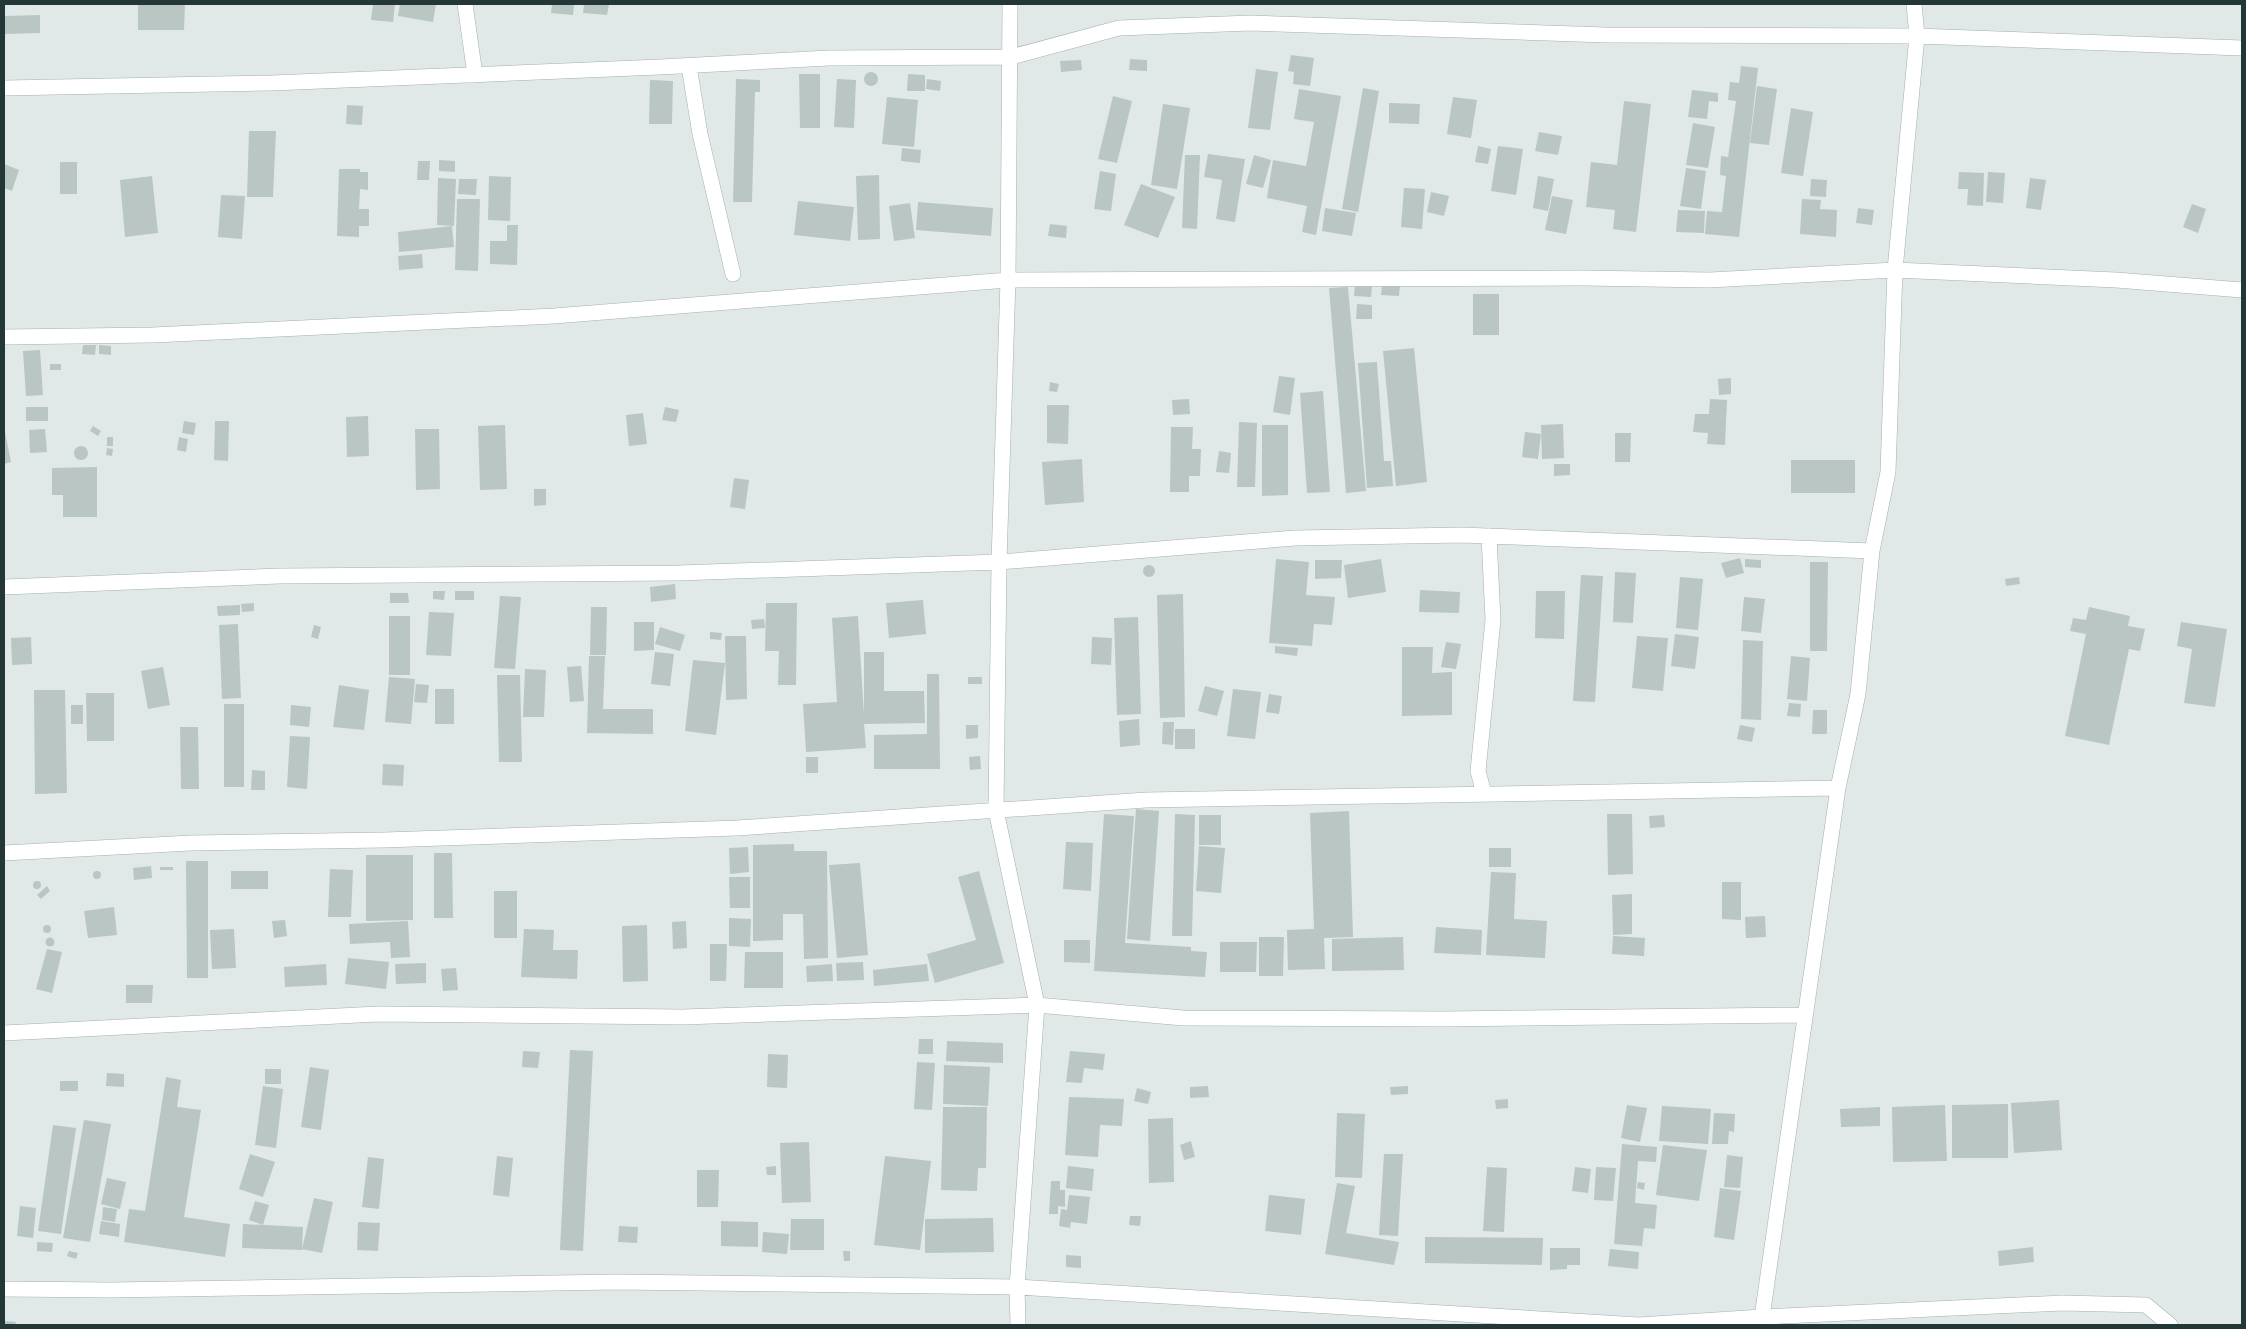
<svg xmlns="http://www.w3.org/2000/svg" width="2246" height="1329" viewBox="0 0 2246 1329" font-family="'Titillium Web',sans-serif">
	<rect width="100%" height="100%" fill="#e0e9e8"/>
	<path fill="#b9c6c4" d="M138 4H185L184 30H138Z
		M373 4H395L393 22 371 20Z
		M400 4H436L433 22 398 16Z
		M552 4H574L573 15 551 13Z
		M584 4H609L607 15 583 13Z
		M40 15V33L4 34V16Z
		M1291 55 1314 58 1310 86 1293 84 1294 72 1288 71Z
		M1130 59 1147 60V71L1129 70Z
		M1081 60 1082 70 1061 72 1060 61Z
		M1741 66 1758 68 1739 237 1705 234 1707 211 1722 212 1726 176 1720 175 1721 156 1728 157 1736 101 1728 100 1730 82 1739 83Z
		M1256 69 1278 72 1270 130 1248 128Z
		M864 79a7 7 0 1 1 14 0a7 7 0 1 1-14 0Z
		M799 74H820V128H800Z
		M908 74 925 75V91H907Z
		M736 79 760 80V92H755L752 202H733Z
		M837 79 856 80 854 128 834 127Z
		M927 79 941 81 940 91 926 89Z
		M650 80 673 81 672 124H649Z
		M1757 86 1777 89 1769 145 1750 143Z
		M1363 88 1379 91 1358 212 1342 209Z
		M1299 89 1341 96 1316 235 1302 232 1307 206 1267 198 1273 160 1306 166 1314 122 1294 119Z
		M1692 90 1718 93V102L1709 101 1707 119 1688 117Z
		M1113 96 1132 101 1117 163 1098 159Z
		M887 97 918 100 914 147 882 144Z
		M1453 97 1477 100 1471 138 1447 134Z
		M1624 101 1651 104 1636 232 1613 229 1615 210 1586 207 1591 162 1617 165Z
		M1389 103 1420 104 1419 124 1389 123Z
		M1163 104 1190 108 1177 189 1151 185Z
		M347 105 363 106 362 125 346 124Z
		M1791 108 1813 112 1803 176 1781 173Z
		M1693 123 1715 127 1708 168 1686 165Z
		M249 131H276L273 197H247Z
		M1539 132 1562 136 1558 155 1535 151Z
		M1478 146 1491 149 1488 164 1475 162Z
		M1498 146 1523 149 1516 195 1491 191Z
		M902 148 921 150 920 163 901 161Z
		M1208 154 1245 159 1235 222 1216 219 1222 180 1204 177Z
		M1185 155H1200L1197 229 1182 228Z
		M1254 155 1271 160 1263 188 1246 184Z
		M439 160 455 161V172L439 171Z
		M418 161H430L429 180H417Z
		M60 162H77V194H60Z
		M4 164 19 170 12 191 4 188Z
		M1686 168 1706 171 1701 209 1680 206Z
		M339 169H360V172H368V190L360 189 359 209H369V226H359V237L337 236Z
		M1100 171 1116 174 1111 211 1094 209Z
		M1959 172 1984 173 1983 206 1967 205 1968 189H1958Z
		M1988 172 2005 173 2003 203 1986 202Z
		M879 175 880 239 858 240 856 176Z
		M152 176 158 233 125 237 120 180Z
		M489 176 511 177 510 221 488 220Z
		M1538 176 1554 179 1548 211 1533 208Z
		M438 178 456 179 454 226 437 225Z
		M2030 178 2046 180 2041 210 2026 208Z
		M459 179H477L476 195 458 194Z
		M1811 179 1827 180 1826 197 1810 196Z
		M1141 184 1175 197 1158 238 1124 225Z
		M1404 188 1425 189 1422 229 1401 227Z
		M1431 192 1449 196 1444 216 1427 212Z
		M221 195 245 196 242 239 218 237Z
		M1552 196 1573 200 1566 234 1545 230Z
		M457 199H480L478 271 455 270Z
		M1802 199 1821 200 1820 209 1837 210 1836 237 1800 234Z
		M798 201 854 207 850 241 794 235Z
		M918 202 993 208 991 236 916 230Z
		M910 203 915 238 894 241 889 206Z
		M2192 204 2206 209 2198 233 2183 227Z
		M1325 208 1356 213 1352 236 1322 231Z
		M1858 208 1874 210 1872 225 1856 223Z
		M1678 210 1705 211 1704 233 1676 232Z
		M1050 224 1067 226 1066 238 1048 236Z
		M507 225H518L517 265 490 264V241H507Z
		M452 226 454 247 399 252 398 232Z
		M422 254 423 268 399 270 398 256Z
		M1355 284 1372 286 1371 297 1354 296Z
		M1382 285 1400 286 1399 296 1381 295Z
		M1348 287 1366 491 1346 493 1329 288Z
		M1473 294H1499V335H1473Z
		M1357 304 1372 305V319H1356Z
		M83 345H96L95 355 82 354Z
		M99 345 111 346V355L99 354Z
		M1414 348 1427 482 1396 486 1383 351Z
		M40 350 43 395 26 396 23 351Z
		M1377 362 1384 461H1391L1393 486 1367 488 1358 363Z
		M50 364H61V370H50Z
		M1279 376 1295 378 1290 415 1273 412Z
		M1731 378V394L1719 395 1718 379Z
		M1050 382 1059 384 1057 392 1049 391Z
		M1323 391 1330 492 1307 493 1300 393Z
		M1189 399 1190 414 1173 415 1172 400Z
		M1710 399 1727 400 1725 445 1707 444 1708 433 1693 432 1695 414H1709Z
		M1047 405H1069L1068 444 1047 443Z
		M26 407H48V421H26Z
		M665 407 679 410 676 422 662 420Z
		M643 413 647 444 629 446 626 415Z
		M368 416 369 456 347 457 346 417Z
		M184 421 196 423 194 435 182 433Z
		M215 421H229L228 461 214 460Z
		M1239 422 1257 423 1255 487H1237Z
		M1563 424 1564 458 1542 459 1541 425Z
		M505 425 507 489 480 490 478 426Z
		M1262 425H1288V495L1262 496Z
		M93 426 101 431 98 436 90 431Z
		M1171 427H1193L1192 449H1201L1200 476H1189V492H1170Z
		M45 429 47 452 30 453 29 430Z
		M415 429H439L440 489 416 490Z
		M4 432H5L11 462 4 464Z
		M1525 432 1541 434 1538 459 1522 457Z
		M1615 433H1631L1630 462H1615Z
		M107 437H113V446H107Z
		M179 437 188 439 186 452 177 450Z
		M74 453a7 7 0 1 1 14 0a7 7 0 1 1-14 0Z
		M107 448 113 449 112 456 106 455Z
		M1219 451 1231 453 1229 473 1216 472Z
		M1082 459 1084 502 1045 505 1042 462Z
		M1791 460H1855V493H1791Z
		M1554 464H1570V475L1554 476Z
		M97 467V517H63V495H52V468Z
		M734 478 749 480 745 509 730 507Z
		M534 489H546V505L534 506Z
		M1740 558 1744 573 1726 578 1721 563Z
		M1276 559 1309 562 1306 595 1335 597 1332 625 1314 624 1312 646 1269 643Z
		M1381 559 1386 592 1348 598 1344 565Z
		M1745 559 1761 560V568L1745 567Z
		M1315 560H1342L1341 578 1315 579Z
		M1810 562H1828L1827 651H1810Z
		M1143 571a6 6 0 1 1 12 0a6 6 0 1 1-12 0Z
		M1615 572 1636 573 1633 623 1613 622Z
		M1581 575 1603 576 1595 702 1573 701Z
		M1680 577 1703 579 1698 630 1676 628Z
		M2019 577 2020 584 2006 586 2005 579Z
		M675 584 676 599 651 602 650 587Z
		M1420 590 1460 592 1459 613 1419 612Z
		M433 591H445L444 600 433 599Z
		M455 591H474V600H455Z
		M1536 591H1565L1564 639 1535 638Z
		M390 593H408L409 603H390Z
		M1183 594 1185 717 1160 718 1157 595Z
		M500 596 521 597 515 669 494 668Z
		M1744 597 1765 599 1761 633 1741 631Z
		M923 600 926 634 889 638 886 603Z
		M254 603V611L242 612 241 604Z
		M766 603H797L796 685H778L779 651H765Z
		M240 605V615L218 616 217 606Z
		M591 607H607L606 655H590Z
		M2089 607 2130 616 2128 626 2145 629 2140 651 2129 649 2109 745 2065 736 2086 634 2070 631 2073 618 2086 620Z
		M429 612 454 613 451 656 426 655Z
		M389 616H410V675H389Z
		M858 616 864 715V652H884V691H924L925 723 864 724 866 748 806 752 803 704 837 702 832 618Z
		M1138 617 1141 714 1117 715 1114 618Z
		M764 619 765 628 752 629 751 620Z
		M634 622H654V650L634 651Z
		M2181 622 2227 629 2215 707 2184 703 2192 649 2177 646Z
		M238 624 241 698 222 699 219 625Z
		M314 625 321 627 318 639 311 637Z
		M660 627 685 635 680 651 655 644Z
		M710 632 722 633 721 640 710 639Z
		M1675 634 1699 637 1695 669 1671 666Z
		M725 636H746L747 699 726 700Z
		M1637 636 1668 638 1663 691 1632 688Z
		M31 637 32 664 12 665 11 638Z
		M1092 637 1112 638 1111 665 1091 664Z
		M1743 640 1763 641 1761 720 1741 719Z
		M1446 642 1461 644 1456 669 1441 667Z
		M1275 646 1298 648 1297 656 1275 653Z
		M1402 647H1433L1432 673 1452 672V715L1402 716Z
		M655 652 674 654 670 686 651 684Z
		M589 656H605L603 709H653V734L587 733Z
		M1791 656 1810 658 1807 701 1787 699Z
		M693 660 725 663 716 735 685 731Z
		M581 666 584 701 570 702 567 667Z
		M163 667 170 705 148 709 141 671Z
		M525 669 546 670 544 717H523Z
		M927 674H939L940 769H874V735L927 734Z
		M497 675H520L522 762H499Z
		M389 677 415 679 411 724 385 722Z
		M968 677H982V684H968Z
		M416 684 429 685 427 703 414 702Z
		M339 685 369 690 364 730 333 727Z
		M1205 686 1224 691 1217 716 1198 711Z
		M435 689H454V724H435Z
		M1233 689 1261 692 1255 739 1227 736Z
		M34 690H65L67 793 35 794Z
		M86 693H114V741H87Z
		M1269 694 1282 696 1279 714 1266 712Z
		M1789 703 1801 704 1800 717 1787 716Z
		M224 704H244V787H224Z
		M71 705H83V724H71Z
		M291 705 311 707 309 727 290 725Z
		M1813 710H1827V734H1812Z
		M1139 719 1140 745 1120 747 1119 721Z
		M1163 722H1174L1173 745 1162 744Z
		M966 725H978V738L966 739Z
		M1740 725 1755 728 1752 742 1737 739Z
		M180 727H198L199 789H181Z
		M1175 729H1195V749H1175Z
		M290 736 310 737 307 789 287 787Z
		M980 756 981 769 970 770 969 757Z
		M806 757H818V773H806Z
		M383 764 404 765 403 786 382 785Z
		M252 770 265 771V790H251Z
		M1136 809 1159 811 1150 941 1127 939Z
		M1349 811 1353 937 1324 938 1325 969 1288 970 1287 930 1314 929 1310 813Z
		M1104 814 1134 816 1125 943 1191 947V951L1207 952 1205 977 1094 971Z
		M1175 814 1195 815 1192 936H1172Z
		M1607 814H1632L1633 874 1608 875Z
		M1199 815H1221V845H1199Z
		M1664 815 1665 827 1650 828 1649 816Z
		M1066 842 1093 843 1091 891 1063 889Z
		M794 844V851H827L828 958 804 959 803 914H783V940L753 941V845Z
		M1199 846 1225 848 1221 893 1196 891Z
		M748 847 749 872 730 874 729 848Z
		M1489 848H1511V867H1489Z
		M434 853H452L453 918H434Z
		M366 855H413V920L366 921Z
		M186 861H208V978H187Z
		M860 863 868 955 837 958 829 865Z
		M151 866 152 878 134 880 133 868Z
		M160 867H173V870H160Z
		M330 869 353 870 351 917H328Z
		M93 875a4 4 0 1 1 8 0a4 4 0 1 1-8 0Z
		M231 871H268V889H231Z
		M979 871 1004 963 935 983 927 954 976 940 958 877Z
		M1491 872 1516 873 1514 919 1547 921 1545 958 1486 955Z
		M729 877H750V908H730Z
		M33 885a4 4 0 1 1 8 0a4 4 0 1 1-8 0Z
		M1722 882H1741V920L1722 919Z
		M47 886 50 891 41 899 37 895Z
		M494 891H517V938H494Z
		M1632 894V934L1613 935 1612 895Z
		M114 907 117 935 88 938 84 911Z
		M1765 916 1766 937 1746 938 1745 917Z
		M729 918 751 919 750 947 729 946Z
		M285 920 287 936 274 938 272 921Z
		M408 921 410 957 391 958 390 942 350 944 349 924Z
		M686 921 687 948 673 949 672 922Z
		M43 929a4 4 0 1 1 8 0a4 4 0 1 1-8 0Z
		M647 925 648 981 623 982 622 926Z
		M1436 927 1482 930 1481 955 1434 953Z
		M234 929 236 968 212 969 210 930Z
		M524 929 554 930 553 950H578L577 979 521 977Z
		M1613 936 1645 938 1644 956 1612 954Z
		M1259 937H1284L1283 976H1259Z
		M1403 937 1404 970 1332 971V939Z
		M45.5 942a4.5 4.5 0 1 1 9 0a4.5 4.5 0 1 1-9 0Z
		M1064 940H1090V963L1064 962Z
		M1220 942H1257L1256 972H1220Z
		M710 944H727L726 981H710Z
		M47 949 62 952 52 993 36 989Z
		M745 952H783V988H744Z
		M348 958 389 962 386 989 345 984Z
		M863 962 864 980 837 981 836 963Z
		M426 963V983L396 984 395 964Z
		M326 964 327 985 285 987 284 967Z
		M832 964 833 981 807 982 806 966Z
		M927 964 929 981 874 986 873 970Z
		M456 968 458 990 443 991 441 969Z
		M126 985H153L152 1003H126Z
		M919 1039H933V1054H918Z
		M947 1041 1003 1043V1063L946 1061Z
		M570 1050 593 1051 583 1251 560 1250Z
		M523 1051 540 1052 538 1068 522 1067Z
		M1070 1051 1105 1054 1103 1070 1084 1068 1082 1083 1066 1082Z
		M768 1054 788 1055 787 1088 767 1087Z
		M917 1062 935 1063 932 1110 914 1109Z
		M944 1065 990 1067 988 1106 943 1104Z
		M310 1067 329 1070 321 1130 301 1127Z
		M265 1069H281V1084H265Z
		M107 1073 124 1074V1087L106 1086Z
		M166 1077 181 1080 177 1107 201 1110 184 1217 230 1224 225 1257 124 1242 129 1209 145 1211Z
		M60 1081H78V1091H60Z
		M263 1086 283 1089 276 1148 255 1145Z
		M1208 1086 1209 1097 1190 1098V1087Z
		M1408 1086V1094L1391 1095 1390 1087Z
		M1137 1088 1151 1092 1148 1104 1134 1101Z
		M1069 1097 1124 1099 1122 1126 1100 1125 1098 1157 1065 1155Z
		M1508 1099V1108L1496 1109 1495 1100Z
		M2059 1100 2062 1150 2014 1153 2011 1103Z
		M2008 1104V1158H1952V1105Z
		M1627 1105 1647 1108 1640 1142 1621 1138Z
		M1945 1105 1947 1161 1893 1162 1892 1107Z
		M1662 1106 1711 1109 1708 1144 1659 1141Z
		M943 1107H987L986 1168H978L977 1191 941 1190Z
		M1880 1107V1126L1841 1127 1840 1109Z
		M1337 1113 1365 1114 1362 1178 1335 1177Z
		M1714 1113 1735 1114 1734 1132 1729 1131 1728 1144H1712Z
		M1173 1118 1174 1182 1149 1183 1148 1119Z
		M84 1120 111 1124 90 1242 63 1238Z
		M53 1125 76 1128 61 1234 38 1231Z
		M1191 1141 1195 1157 1184 1160 1180 1145Z
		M809 1142 811 1202 782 1203 780 1143Z
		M1622 1144 1657 1147 1656 1162 1638 1161 1635 1203 1657 1205 1655 1229 1644 1228 1642 1246 1614 1244Z
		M1663 1145 1707 1150 1699 1201 1656 1195Z
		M250 1154 275 1162 263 1197 239 1189Z
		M1384 1154H1403L1398 1236 1379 1235Z
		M1727 1155 1743 1157 1740 1188 1724 1187Z
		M497 1156 513 1158 509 1197 493 1195Z
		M885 1156 931 1161 920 1250 874 1245Z
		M368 1157 384 1159 379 1209 362 1207Z
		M776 1166V1175H767L766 1167Z
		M1068 1166 1094 1169 1092 1191 1066 1188Z
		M1487 1167 1507 1168 1504 1232 1483 1231Z
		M1575 1167 1591 1169 1588 1193 1572 1191Z
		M1596 1167 1616 1168 1613 1201 1594 1200Z
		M697 1170H719L718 1207H697Z
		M107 1178 126 1182 120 1209 101 1204Z
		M1051 1181H1060V1190H1065V1207L1058 1206V1214H1049Z
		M1638 1182 1645 1183 1644 1190 1637 1188Z
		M1337 1183 1355 1186 1346 1233 1399 1242 1394 1265 1325 1254Z
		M1720 1188 1741 1191 1734 1240 1714 1237Z
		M1069 1195 1090 1197 1087 1224 1071 1222 1070 1228 1059 1226 1061 1209 1067 1210Z
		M1269 1195 1305 1199 1301 1235 1265 1231Z
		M314 1198 333 1202 322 1253 302 1249Z
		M255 1201 269 1205 263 1225 249 1220Z
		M20 1206 36 1208 33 1238 17 1236Z
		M103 1207 117 1209 115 1222 102 1220Z
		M1130 1216H1141L1140 1226 1129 1225Z
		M993 1218 994 1252 925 1253V1219Z
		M791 1219H824V1250H790Z
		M101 1221 120 1224 119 1237 99 1234Z
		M721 1221 758 1222V1247L721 1246Z
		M358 1222 380 1223 378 1251 357 1250Z
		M243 1224 303 1227 302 1250 242 1248Z
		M619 1226 638 1227 637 1243 618 1242Z
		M763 1232 789 1234 787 1254 762 1252Z
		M1425 1237 1543 1238 1542 1265 1425 1263Z
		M37 1242 53 1243 52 1252 37 1251Z
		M2033 1247 2034 1262 1999 1266 1998 1251Z
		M1550 1248H1580V1265H1567V1269L1550 1270Z
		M1610 1249 1639 1252 1638 1269 1608 1266Z
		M69 1251 78 1253 76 1259 67 1256Z
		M843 1251H850V1261H844Z
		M1066 1255 1081 1256V1268L1066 1267Z
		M4 1321 16 1322 15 1325H4Z"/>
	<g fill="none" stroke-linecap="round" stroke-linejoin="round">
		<g stroke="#a4b0af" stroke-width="16">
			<path id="street" d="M465 4 475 75
				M1010 4 1008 280 999 562 996 810 1037 1005 1017 1287 1018 1325
				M689 66 700 134 733 274
				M4 88 272 83 660 67 829 58 1011 57 1119 28 1251 23 1606 35 1917 36 2242 48
				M4 337 153 335 554 316 1008 280 1582 278 1710 280 1895 270 2116 280 2242 290
				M4 587 280 576 679 573 999 562 1295 538 1462 535 1872 551
				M1484 794 1478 771 1493 620 1489 536
				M4 853 191 843 384 840 737 828 1146 800 1838 788
				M4 1033 378 1014 683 1017 1037 1005 1183 1018 1444 1019 1804 1015
				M4 1289 110 1290 616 1282 1017 1287 1639 1325 1762 1317 1838 788 1858 694 1872 551 1888 472 1895 270 1917 36 1914 4
				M1764 1325 1762 1317 2062 1303 2146 1305 2170 1325"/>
		</g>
		<use href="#street" stroke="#fff" stroke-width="15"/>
	</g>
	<rect width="2246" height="1329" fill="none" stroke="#233737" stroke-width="10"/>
</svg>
